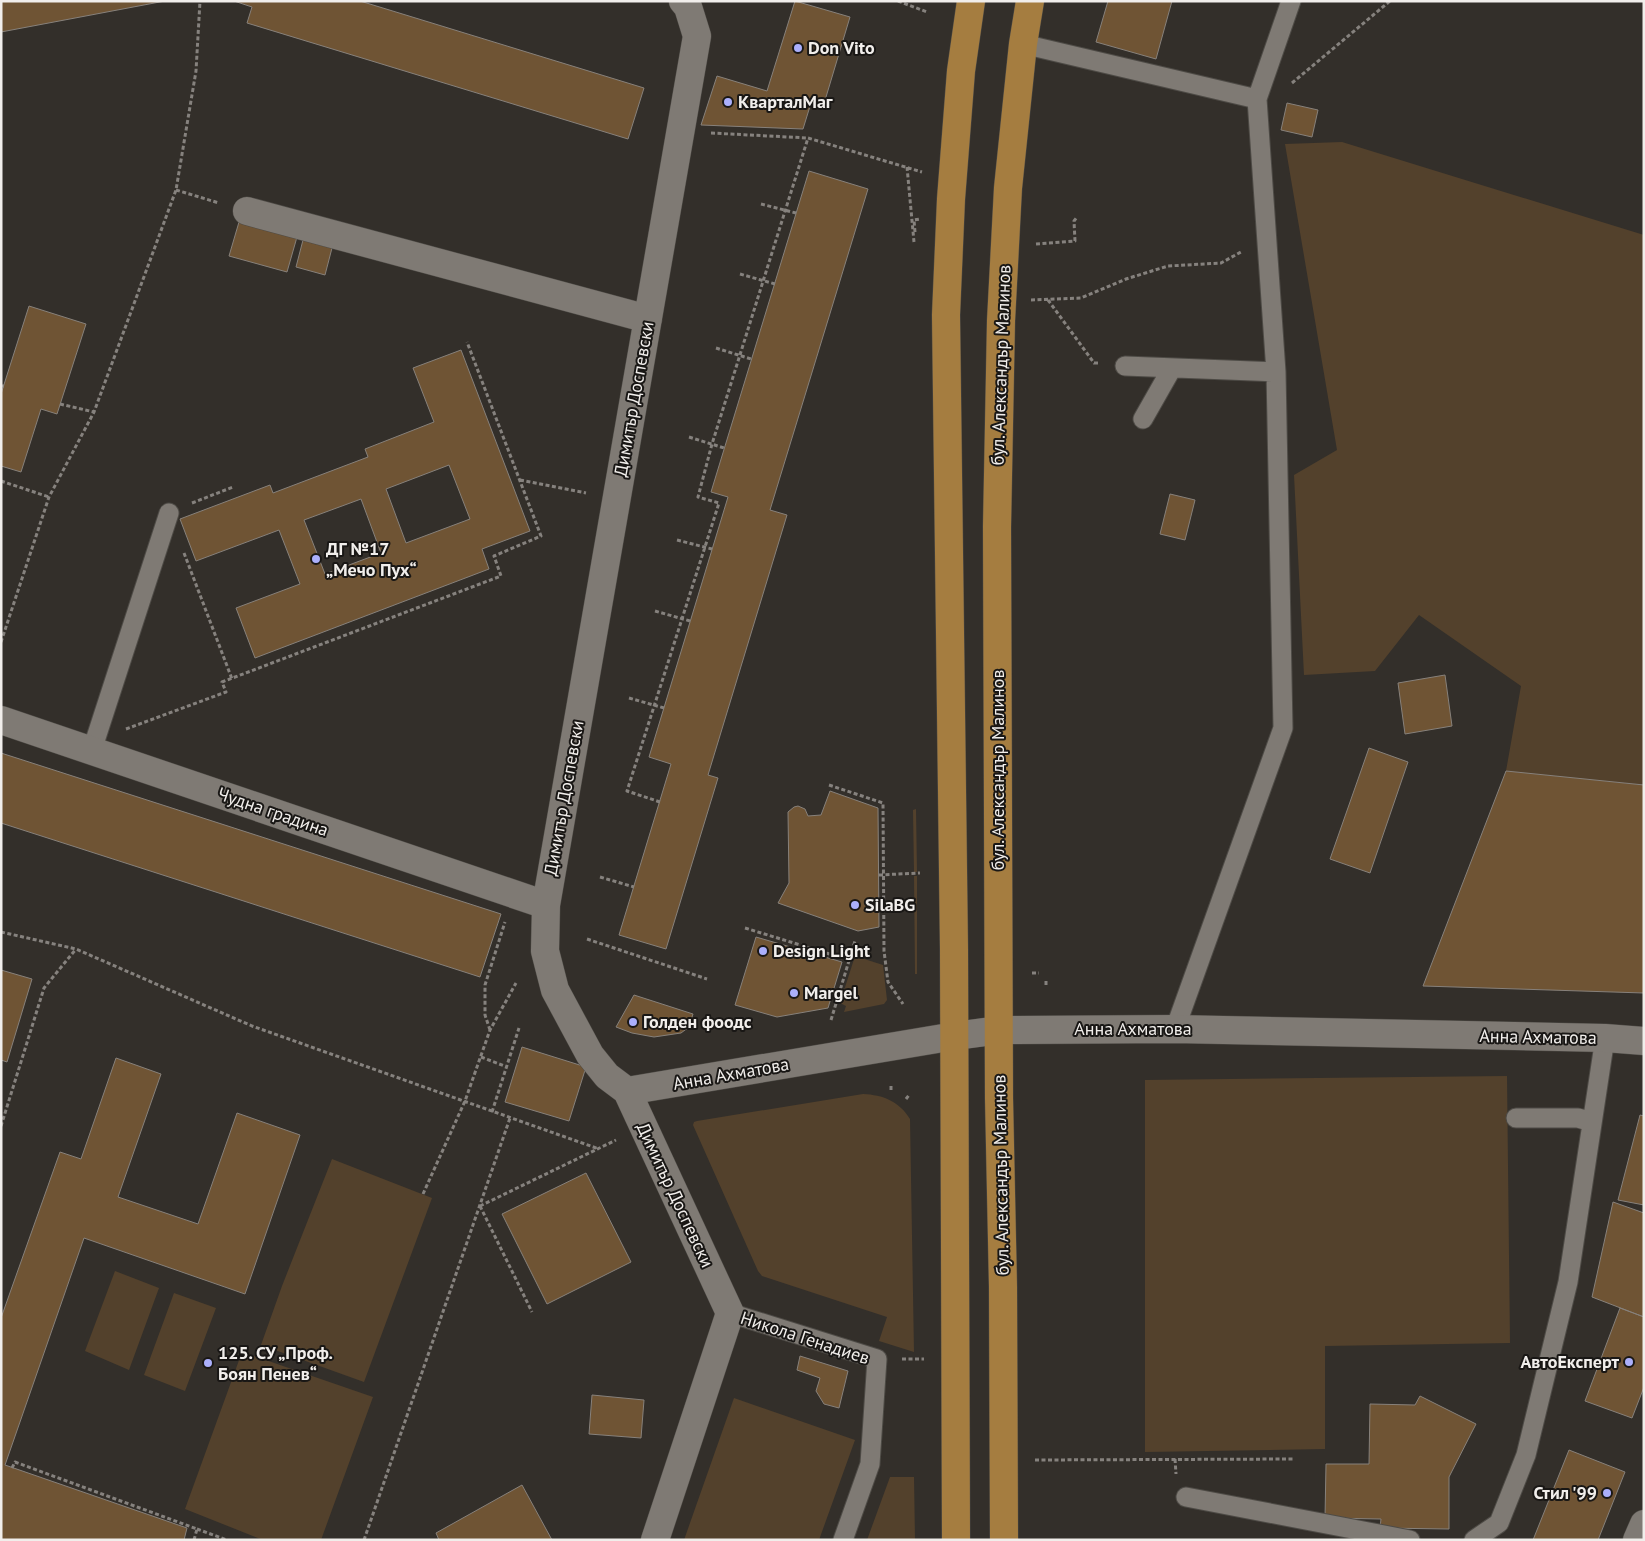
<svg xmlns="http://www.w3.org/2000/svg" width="1645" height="1541" viewBox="0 0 1645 1541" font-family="'PT Sans',sans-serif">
	<rect width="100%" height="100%" fill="#332f2a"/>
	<path fill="#53412c" d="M1342 142 1644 235V785L1506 771 1521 686 1419 615 1375 671 1304 675 1294 475 1337 450 1285 144Z
		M916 809 917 872H914L913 810Z
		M914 876H917V974H915Z
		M855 956 883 965 887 1000 884 1004 844 1012 846 1006 840 1003Z
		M1507 1076 1510 1343 1325 1346V1449L1145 1452V1080Z
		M863 1094C883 1095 899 1101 910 1119L914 1352 879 1341 887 1317 762 1276 758 1271 693 1125 694 1122 697 1121Z
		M332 1159 432 1198 364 1382 261 1345 282 1286Z
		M115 1271 159 1288 129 1370 85 1351Z
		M174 1293 216 1308 185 1391 144 1375Z
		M242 1352 373 1397 321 1540H263L185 1509Z
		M734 1398 855 1440 819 1540H684Z
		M890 1477H914L915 1540H867Z"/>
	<path fill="#6f5434" stroke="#87817b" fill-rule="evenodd" d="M1 1H165L1 32Z
		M234 1H360L644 88 628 139 247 23 252 7Z
		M795 1 850 17 823 107 811 103 803 129 701 125 717 76 767 91Z
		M1108 1H1172L1156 59 1096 42Z
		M1287 103 1318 110 1312 137 1281 130Z
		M809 171 868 189 770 510 787 515 708 775 718 778 666 949 619 935 671 764 649 757 728 497 711 492Z
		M239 222 297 237 287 272 229 256Z
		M303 240 332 248 325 275 296 267Z
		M29 306 86 324 57 414 41 409 21 472 1 466V394Z
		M461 350 530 531 482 549 489 569 255 658 236 608 300 584 279 530 196 561 180 519 270 485 273 493 368 457 365 449 434 422 413 368ZM449 465 470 519 406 543 386 489ZM361 499 381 553 325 574 304 520Z
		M1170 494 1195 500 1185 540 1160 534Z
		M1445 675 1452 726 1405 734 1398 683Z
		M1369 748 1408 762 1370 873 1330 859Z
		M1 753 501 914 480 977 1 823Z
		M1506 771 1644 785V993L1423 986Z
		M830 791 878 808 879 927 858 931 778 903 789 883 788 812 794 807 798 806 805 809 808 816 821 815Z
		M756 937 842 962 828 1008 777 1017 735 1005Z
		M1 970 32 979 7 1062 1 1060Z
		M634 995 693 1014 689 1027 681 1033 654 1037 632 1033 616 1027Z
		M522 1047 586 1067 569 1121 505 1102Z
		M116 1058 161 1074 118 1197 198 1224 237 1113 300 1135 245 1294 84 1238 5 1465 187 1528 184 1540H1V1318L60 1152 81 1159Z
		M1640 1115 1644 1116V1205L1618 1200Z
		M586 1173 631 1262 547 1304 502 1214Z
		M1613 1202 1644 1213V1317L1592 1297Z
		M1620 1308 1644 1317V1387L1632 1418 1585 1401Z
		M800 1356 848 1371 839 1408 824 1404 816 1391 820 1378 797 1370Z
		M592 1395 644 1400 641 1438 589 1434Z
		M1420 1396 1476 1424 1449 1477V1529L1380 1528 1381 1519 1325 1518 1326 1464H1369L1370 1404 1415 1405Z
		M1569 1450 1625 1472 1598 1540H1533Z
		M522 1485 552 1540H439L436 1533Z"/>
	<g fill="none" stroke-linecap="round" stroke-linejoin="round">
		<g stroke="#4e4b46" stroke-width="21">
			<path id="service" d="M1023 44 1257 99
				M1125 366 1276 372
				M1143 419 1172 368
				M92 750 169 513
				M1175 1029 1283 728 1276 372 1257 99 1291 1
				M1516 1118H1578L1592 1122
				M730 1313 877 1359 870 1464 843 1540
				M1186 1497 1410 1540
				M1474 1540 1499 1523 1526 1455 1568 1282 1605 1038"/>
		</g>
		<g stroke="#4e4b46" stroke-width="29">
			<path id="minor" d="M247 211 648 319
				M1 720 546 905
				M627 1091 955 1036
				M655 1540 730 1313 627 1091 607 1076 590 1055 555 990 545 951 546 905 697 36 688 7 683 1
				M1637 1540 1644 1524"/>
		</g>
		<g stroke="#4e4b46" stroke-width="29">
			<path id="tertiary" d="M955 1036 1000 1030 1175 1029 1605 1038 1644 1041"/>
		</g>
		<g stroke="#4e4b46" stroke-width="29">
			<path id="primary" d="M956 1540 954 949 946 315 951 199 961 71 971 1
				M1004 1540 1003 1287 999 1098 997 527 1001 321 1008 188 1023 44 1030 1"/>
		</g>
		<path stroke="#86827e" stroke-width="3" stroke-dasharray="4 2.5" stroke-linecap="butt" d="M898 1 927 12
			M1292 83 1390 1
			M711 133 808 138
			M907 167 914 242
			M176 190 219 203
			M761 204 796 213
			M915 232 914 220 920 219
			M1036 244 1075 241 1074 221 1077 217
			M740 274 775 284
			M1031 300 1081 298 1126 279 1168 266 1221 263 1241 252
			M1048 300 1094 363H1100
			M716 348 751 359
			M1 386H4
			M60 404 94 412
			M689 437 724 448
			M520 480 586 493
			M1 481 49 497
			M192 503 233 487
			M677 540 712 549
			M184 553 232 679
			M655 611 690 621
			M1 642 49 497 94 412 176 190 196 71 200 1
			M629 698 664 708
			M126 729 226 692 222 682 501 576 494 556 541 536 467 342
			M829 785 883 803 884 951 888 982 903 1004
			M660 802 627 791 719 503 698 497 712 444 808 138 922 172
			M879 875 920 873
			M600 877 634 887
			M745 928 849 960
			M1 932 76 949 252 1026 599 1149
			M587 939 707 979
			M1032 973H1039
			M1046 985V979
			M831 1020 855 941
			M490 1030 485 1015V985L505 922
			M481 1057 507 1067
			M891 1086V1090
			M906 1099 909 1095
			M492 1112 519 1028
			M1 1126 44 988 76 949
			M423 1194 465 1101 490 1030 516 983
			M480 1206 616 1140
			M480 1206 532 1312
			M902 1359H924
			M1175 1459 1176 1474
			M1035 1460 1294 1459
			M12 1468 15 1462 197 1529 194 1540
			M197 1529 227 1540
			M364 1540 510 1118"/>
		<use href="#service" stroke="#7f7a74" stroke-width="19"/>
		<use href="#minor" stroke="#7f7a74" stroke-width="28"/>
		<use href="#tertiary" stroke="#7f7a74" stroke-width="28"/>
		<use href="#primary" stroke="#a57d40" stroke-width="28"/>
	</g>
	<g fill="#abaffb" stroke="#191715" stroke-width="2">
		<circle cx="798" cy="48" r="5"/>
		<circle cx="728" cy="102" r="5"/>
		<circle cx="316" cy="559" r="5"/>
		<circle cx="855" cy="905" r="5"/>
		<circle cx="763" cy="951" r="5"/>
		<circle cx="794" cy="993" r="5"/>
		<circle cx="633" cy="1022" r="5"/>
		<circle cx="1629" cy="1362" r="5"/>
		<circle cx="208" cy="1363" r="5"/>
		<circle cx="1607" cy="1493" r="5"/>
	</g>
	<g text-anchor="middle" stroke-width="4" stroke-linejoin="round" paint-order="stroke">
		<g font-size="18" font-weight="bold" fill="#f1eeeb" stroke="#191715" text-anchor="start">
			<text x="808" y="54">Don Vito</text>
			<text x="738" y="108">КварталМаг</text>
			<text x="326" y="555">ДГ №17<tspan x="326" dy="21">„Мечо Пух“</tspan></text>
			<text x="865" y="911">SilaBG</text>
			<text x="773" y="957">Design Light</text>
			<text x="804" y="999">Margel</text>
			<text x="643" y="1028">Голден фоодс</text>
			<text x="218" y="1359">125. СУ „Проф.<tspan x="218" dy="21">Боян Пенев“</tspan></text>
			<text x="1619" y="1368" text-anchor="end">АвтоЕксперт</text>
			<text x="1597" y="1499" text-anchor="end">Стил '99</text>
		</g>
		<g font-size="18" fill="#f1eeeb" stroke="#191715">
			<text transform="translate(1001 365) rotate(-88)" y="6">бул. Александър Малинов</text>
			<text transform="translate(634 399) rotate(-80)" y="6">Димитър Доспевски</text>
			<text transform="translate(998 770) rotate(-90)" y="6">бул. Александър Малинов</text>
			<text transform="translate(564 798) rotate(-80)" y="6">Димитър Доспевски</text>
			<text transform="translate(273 812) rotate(19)" y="6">Чудна градина</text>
			<text x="1133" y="1035">Анна Ахматова</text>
			<text transform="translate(1538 1037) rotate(1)" y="6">Анна Ахматова</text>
			<text transform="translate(731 1074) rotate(-10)" y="6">Анна Ахматова</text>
			<text transform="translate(1001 1175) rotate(-91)" y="6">бул. Александър Малинов</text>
			<text transform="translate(675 1195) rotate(65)" y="6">Димитър Доспевски</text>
			<text transform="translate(805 1338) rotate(18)" y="6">Никола Генадиев</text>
		</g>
	</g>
	<rect width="1645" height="1541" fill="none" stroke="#f1eeeb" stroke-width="5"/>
</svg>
